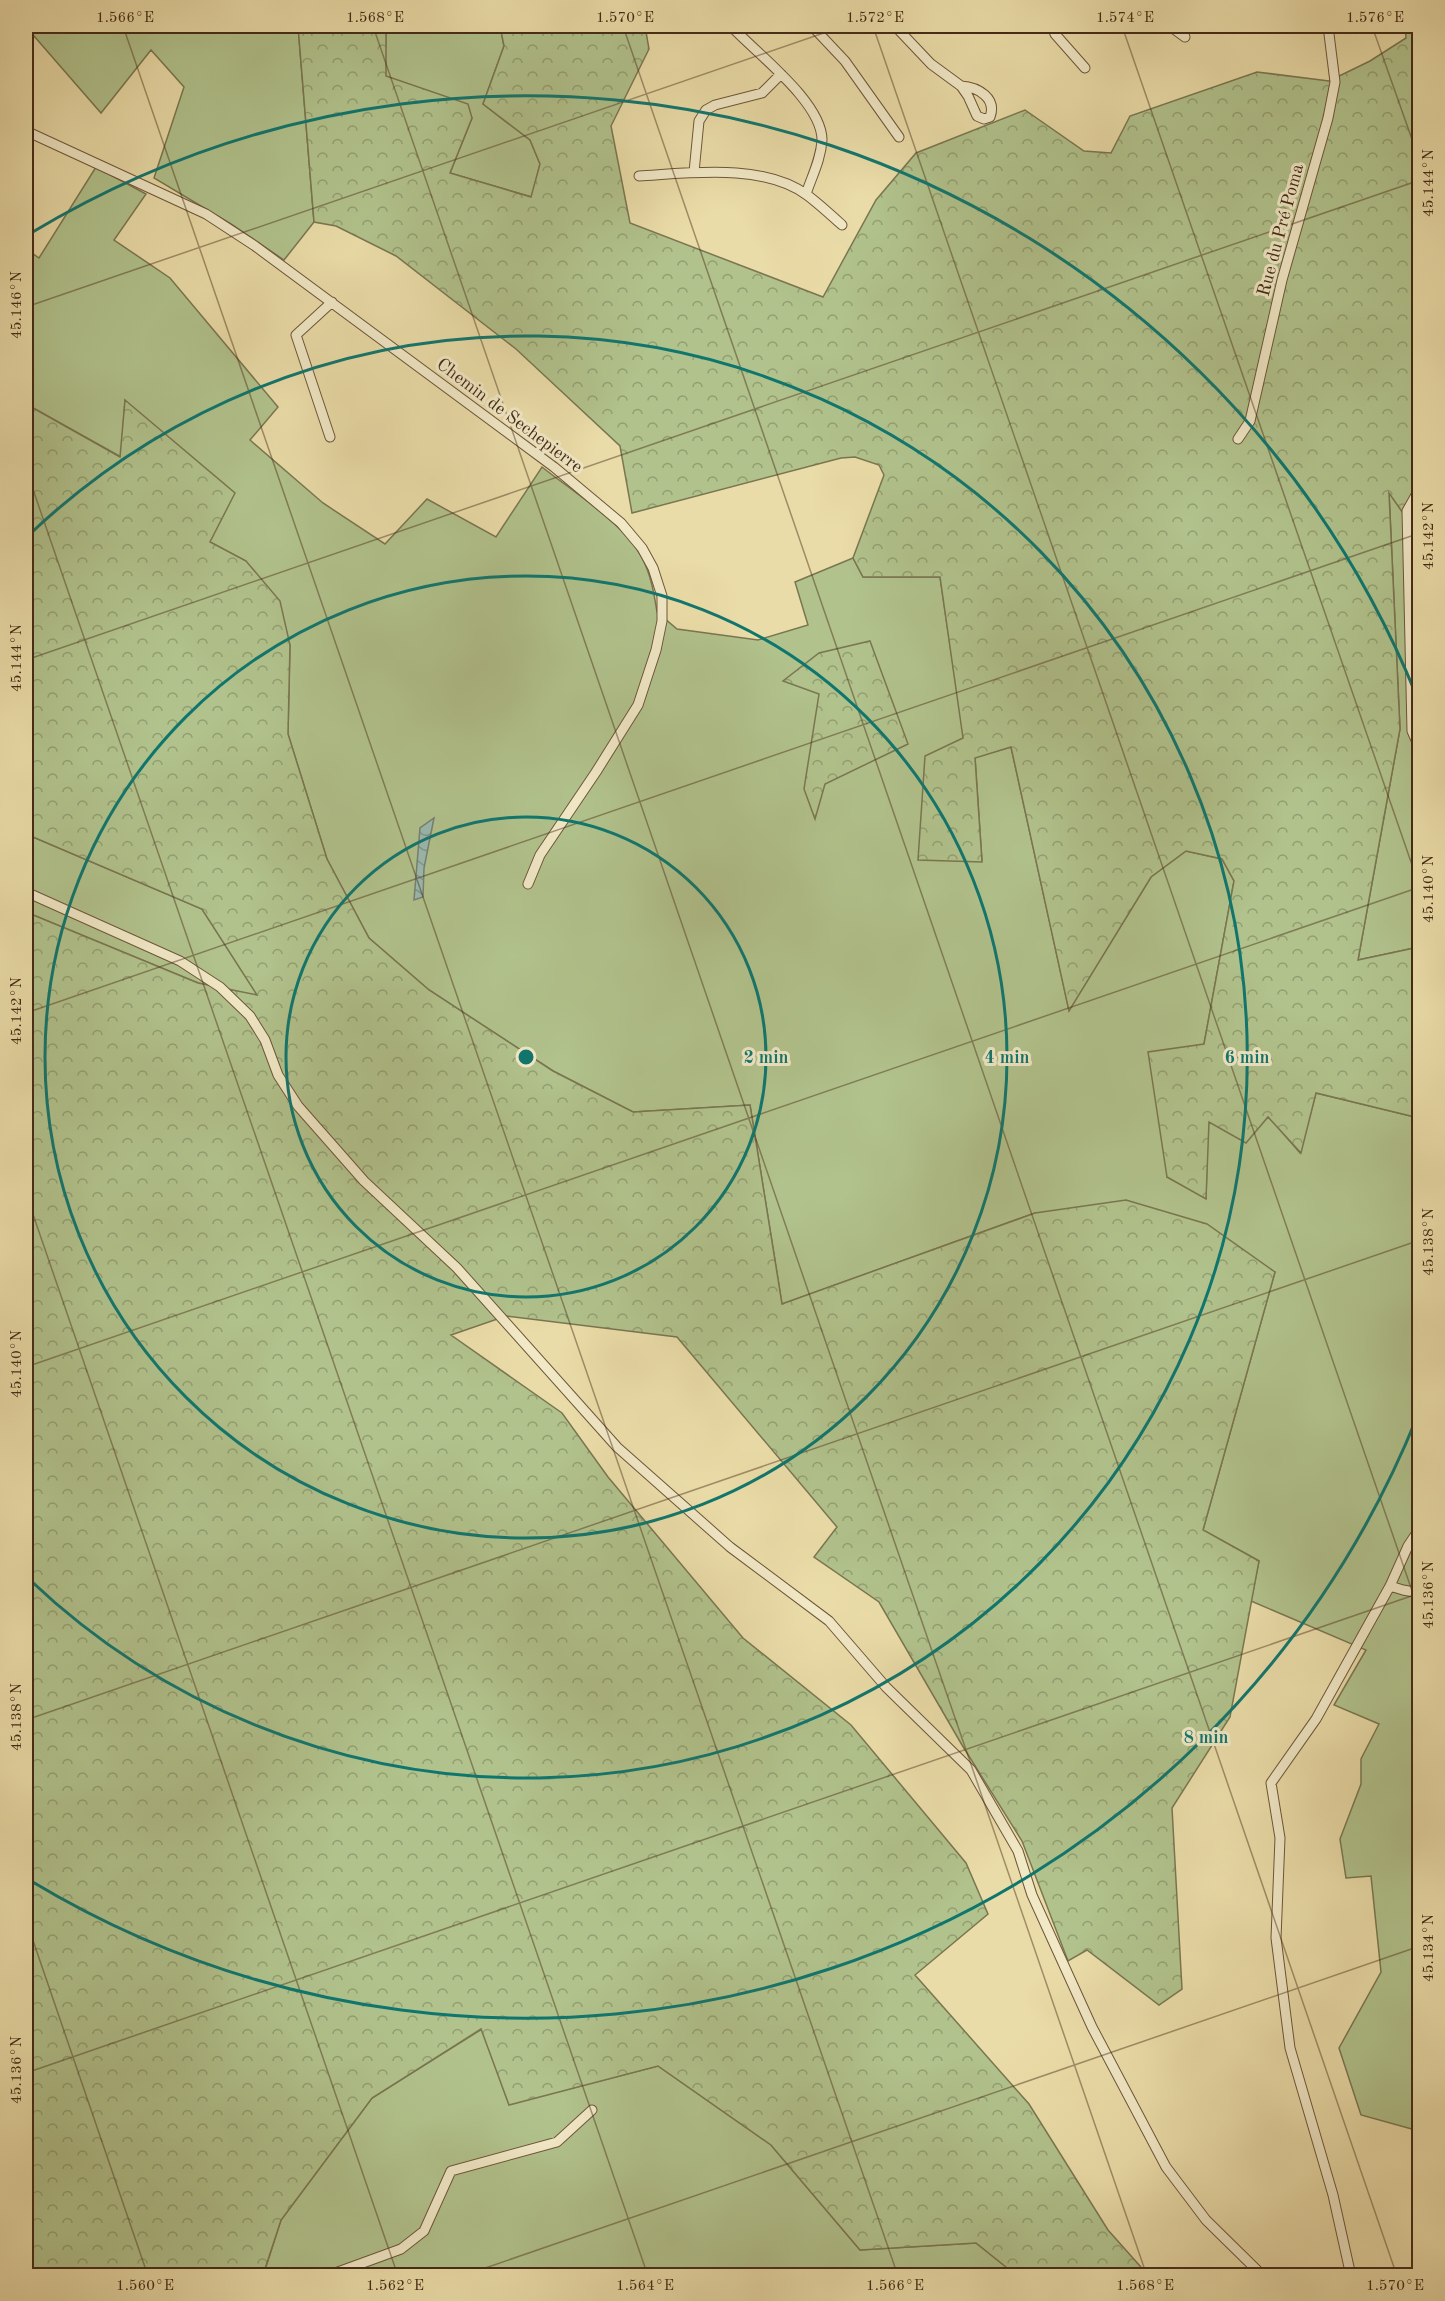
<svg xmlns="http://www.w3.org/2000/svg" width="1445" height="2301" viewBox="0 0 1445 2301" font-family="'Old Standard TT',serif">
	<defs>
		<pattern id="forest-crowns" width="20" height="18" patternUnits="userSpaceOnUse" patternTransform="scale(1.5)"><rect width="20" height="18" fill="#b1c28c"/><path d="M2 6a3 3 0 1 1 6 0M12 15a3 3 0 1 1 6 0" fill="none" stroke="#929e71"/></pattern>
		<pattern id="water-waves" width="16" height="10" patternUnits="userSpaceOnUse" patternTransform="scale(1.5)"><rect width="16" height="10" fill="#9abab0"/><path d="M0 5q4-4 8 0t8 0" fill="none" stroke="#7f978e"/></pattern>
	</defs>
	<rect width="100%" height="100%" fill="#eadca8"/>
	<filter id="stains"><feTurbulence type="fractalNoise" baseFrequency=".00333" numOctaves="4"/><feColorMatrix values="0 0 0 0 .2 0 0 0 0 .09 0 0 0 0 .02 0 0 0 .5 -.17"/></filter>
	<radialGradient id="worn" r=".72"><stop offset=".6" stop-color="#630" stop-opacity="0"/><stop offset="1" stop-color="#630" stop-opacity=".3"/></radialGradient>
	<path fill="#b1c28c" stroke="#7a7651" stroke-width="1.5" d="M26 26H298L314 222 284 260 231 224 154 178 184 87 151 50 101 113 34 36 26 41Z
		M386 26H500L504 46 483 104 530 140 540 164 532 197 450 173 472 118 385 76Z
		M96 167 146 194 114 240 170 278 278 407 250 440 323 503 385 544 427 499 496 537 542 467C572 491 625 524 642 558 651 575 654 593 657 612L677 629 758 640 808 625 795 582 853 558 863 577H940L982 861 975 757 1011 747 1069 1010 1151 877 1186 851 1222 859 1234 881 1204 1044 1167 1177 1206 1198 1208 1122 1268 1116 1300 1153 1316 1093 1419 1118V2131L1361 2115 1339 2048 1381 1972 1371 1876 1346 1878 1340 1839 1361 1784V1759L1379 1724 1334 1705 1366 1650 1251 1601 1259 1561 1203 1530 1275 1272 1035 1213 782 1304 750 1105 633 1112 553 1071 429 990 369 938 327 859 288 734 290 645 246 561 210 542 125 401 121 457 26 404V249L39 258Z
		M1389 492 1419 536V947L1358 960 1400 729Z
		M26 834 202 909 258 996 198 983 26 912Z
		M482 2029 509 2104 658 2066 771 2145 860 2250 976 2243 1016 2275 263 2276 281 2220 372 2098Z"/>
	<path fill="url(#forest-crowns)" stroke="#7a7651" stroke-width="1.5" d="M298 26H386V76L468 104 472 118 450 173 531 197 540 164 530 140 483 104 504 46 500 26H645L649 49 611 126 630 223 823 297 876 200 916 153 1025 110 1084 151 1111 153 1130 116 1257 72 1329 81 1370 61 1406 38 1405 26H1419V536L1389 493 1400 729 1358 960 1419 947V1118L1316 1093 1301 1153 1268 1117 1246 1143 1209 1122 1206 1199 1167 1177 1148 1052 1204 1044 1234 881 1222 859 1186 851 1151 877 1069 1011 1011 747 975 758 982 862 918 860 925 756 963 738 940 577H863L853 558 884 475 879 465 855 457 841 458 632 513 620 446 516 349 396 256 336 226 314 222Z
		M125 400 235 493 210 542 246 561 280 601 290 645 288 734 327 859 369 938 429 990 553 1071 633 1112 750 1105 782 1304 1035 1213 1126 1200 1207 1224 1275 1272 1203 1530 1259 1561 1230 1717 1172 1808 1182 1989 1159 2005 1087 1950 1068 1961 1022 1841 962 1745 879 1602 814 1557 837 1527 677 1337 506 1316 451 1335 562 1413 608 1477 743 1638 851 1725 966 1863 988 1914 915 1975 1029 2104 1108 2230 1148 2275H1016L976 2243 860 2250 771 2145 658 2066 509 2105 481 2029 372 2098 281 2220 263 2275H26V912L198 983 257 995 202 909 26 834V404L120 457Z
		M870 641 908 744 825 784 815 819 804 789 819 694 783 681 819 653Z"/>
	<path fill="url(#water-waves)" stroke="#788072" stroke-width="1.5" d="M434 818 424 868 423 897 414 900 420 828Z"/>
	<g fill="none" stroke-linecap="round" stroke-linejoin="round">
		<g stroke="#6e563a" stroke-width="11">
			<path id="street" d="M731 26C756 53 822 102 822 140 821 159 812 176 806 194
				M812 26 845 61 899 137
				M895 26 931 64 961 86 968 96 977 116 984 119 990 117C997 98 978 87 961 86
				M1052 26 1055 34 1085 68
				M1170 26 1185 37
				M26 131 206 214 255 246 554 467 621 523 642 548 653 568 662 596V621L656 650 638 705 596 772 540 855 528 884
				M694 172 699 121 706 110 715 105 762 93 781 74
				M639 176C690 173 763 163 807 195 819 204 831 215 842 225
				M330 437 296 335 332 302
				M1238 439 1250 421 1282 280 1328 118 1335 82 1328 26
				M1420 488 1407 511 1412 731 1420 749
				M26 892 180 961 220 987 250 1016 265 1040 278 1075 298 1106 364 1181 457 1268 617 1447 730 1547 829 1621 886 1687 971 1770 1018 1851 1032 1895 1092 2027 1166 2167 1206 2220 1263 2276
				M1390 1586 1403 1590 1420 1593
				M327 2276 401 2249 424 2231 451 2171 557 2142 592 2110
				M1351 2276 1333 2195 1290 2048 1276 1938 1280 1838 1271 1783 1316 1719 1390 1586 1408 1546 1420 1528"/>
		</g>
		<use href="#street" stroke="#f1e8c6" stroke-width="9"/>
	</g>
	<path fill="none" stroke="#442a16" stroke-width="1.5" stroke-opacity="0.45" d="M123 26 898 2276M373 26 1147 2276M623 26 1397 2276M873 26 1420 1614M1122 26 1420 888M1372 26 1420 162M26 307 844 26M26 469 648 2276M26 660 1420 180M26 1013 1420 533M26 1194 398 2276M26 1367 1420 887M26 1720 1420 1240M26 1920 148 2276M26 2073 1420 1593M462 2276 1420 1946"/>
	<g fill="none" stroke="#0f766e" stroke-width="3">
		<circle cx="526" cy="1057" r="240"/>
		<circle cx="526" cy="1057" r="481"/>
		<path d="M30 534A721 721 0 1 1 30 1580"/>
		<path d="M1417 1417A961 961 0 0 1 31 1881M31 233A961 961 0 0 1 1417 697"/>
	</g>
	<g text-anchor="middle" stroke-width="6" stroke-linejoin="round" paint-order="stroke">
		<g font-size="18" fill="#442a16" stroke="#f1e8c6">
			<text transform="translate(1280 230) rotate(-75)" y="6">Rue du Pré Poma</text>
			<text transform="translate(510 415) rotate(37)" y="6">Chemin de Sechepierre</text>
		</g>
	</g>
	<circle cx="526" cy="1057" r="9" fill="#0f766e" stroke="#f1e8c6" stroke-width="3"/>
	<g font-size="18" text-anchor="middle" font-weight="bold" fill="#0f766e" stroke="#f1e8c6" stroke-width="6" stroke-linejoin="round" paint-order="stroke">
		<text x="766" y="1063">2 min</text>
		<text x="1007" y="1063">4 min</text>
		<text x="1247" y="1063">6 min</text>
		<text x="1206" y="1743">8 min</text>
	</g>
	<rect width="1445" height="2301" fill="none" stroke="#eadca8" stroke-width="66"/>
	<rect x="33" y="33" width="1379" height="2235" fill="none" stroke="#442a16" stroke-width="2"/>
	<g font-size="15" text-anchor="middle" fill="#442a16">
		<text x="125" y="22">1.566°E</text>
		<text x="375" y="22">1.568°E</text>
		<text x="625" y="22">1.570°E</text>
		<text x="875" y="22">1.572°E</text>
		<text x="1125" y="22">1.574°E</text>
		<text x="1375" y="22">1.576°E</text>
		<text transform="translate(1428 183) rotate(-90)" y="5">45.144°N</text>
		<text transform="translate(16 305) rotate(-90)" y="5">45.146°N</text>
		<text transform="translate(1428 536) rotate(-90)" y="5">45.142°N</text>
		<text transform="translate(16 658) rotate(-90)" y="5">45.144°N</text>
		<text transform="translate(1428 889) rotate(-90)" y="5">45.140°N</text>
		<text transform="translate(16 1011) rotate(-90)" y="5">45.142°N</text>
		<text transform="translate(1428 1242) rotate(-90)" y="5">45.138°N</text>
		<text transform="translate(16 1364) rotate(-90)" y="5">45.140°N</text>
		<text transform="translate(1428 1595) rotate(-90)" y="5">45.136°N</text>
		<text transform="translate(16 1717) rotate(-90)" y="5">45.138°N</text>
		<text transform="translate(1428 1948) rotate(-90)" y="5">45.134°N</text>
		<text transform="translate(16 2070) rotate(-90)" y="5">45.136°N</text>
		<text x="145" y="2290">1.560°E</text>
		<text x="395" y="2290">1.562°E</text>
		<text x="645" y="2290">1.564°E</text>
		<text x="895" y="2290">1.566°E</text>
		<text x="1145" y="2290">1.568°E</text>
		<text x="1395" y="2290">1.570°E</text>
	</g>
	<rect width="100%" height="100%" filter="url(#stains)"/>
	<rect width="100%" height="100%" fill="url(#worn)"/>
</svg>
